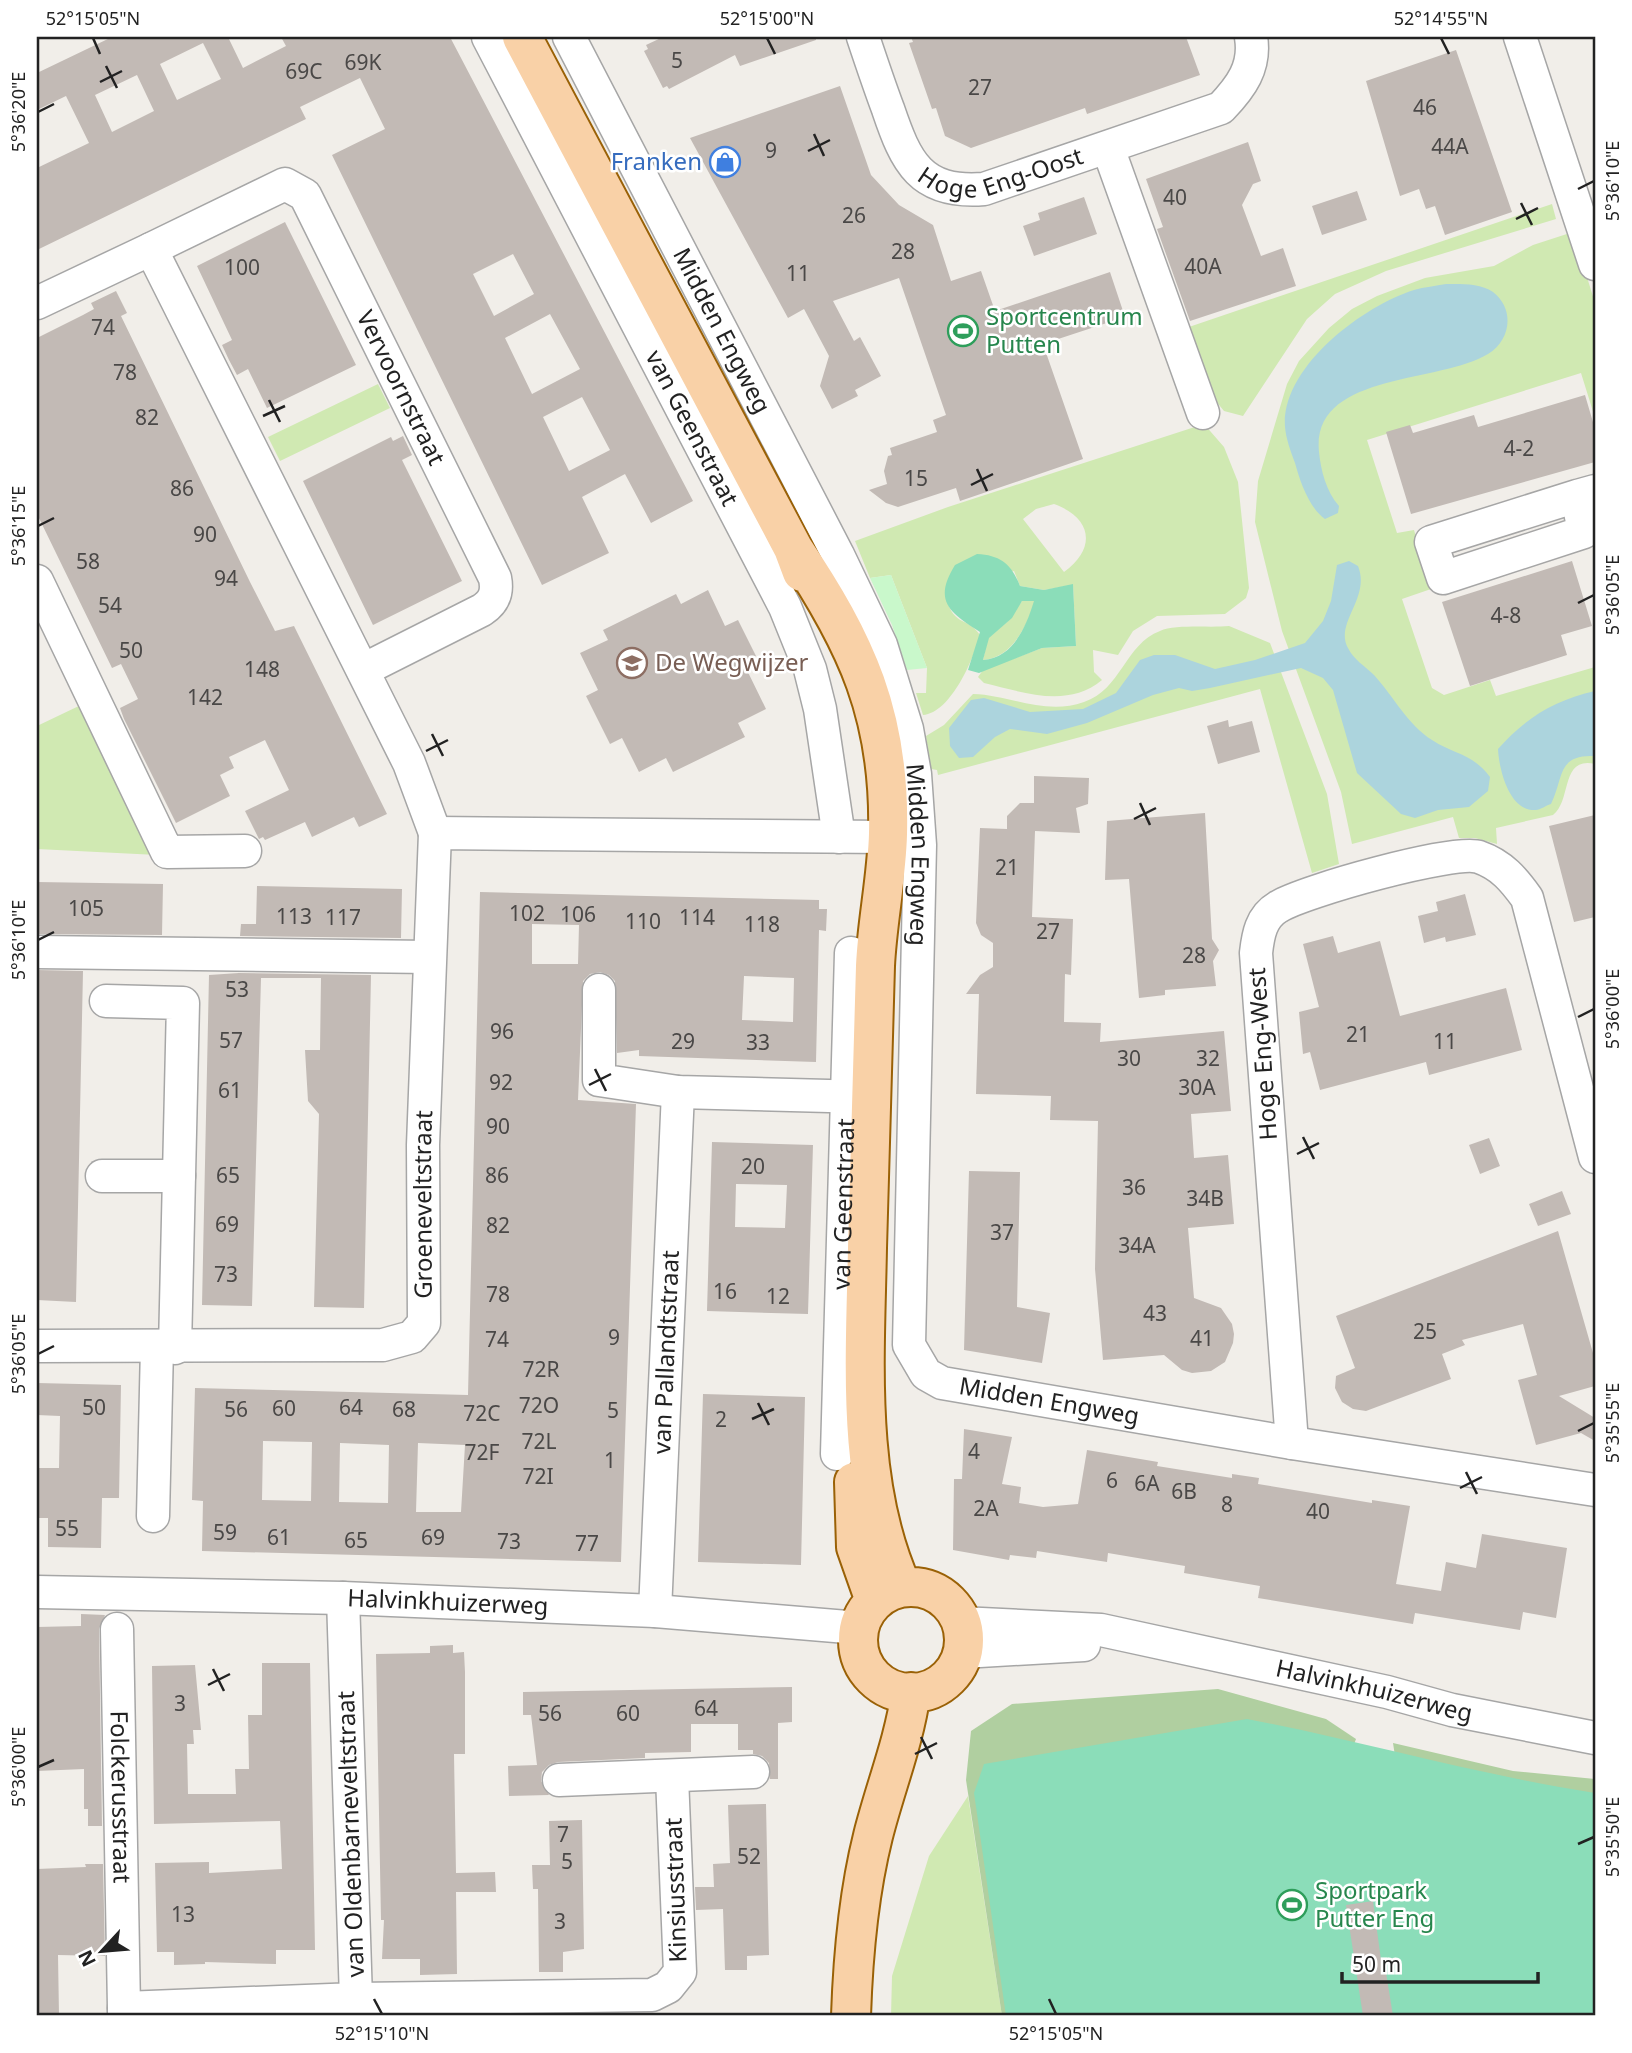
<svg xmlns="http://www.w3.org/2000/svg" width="1632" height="2053" viewBox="0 0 1632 2053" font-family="'Noto Sans',sans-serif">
	<rect width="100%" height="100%" fill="#f1eee9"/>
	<path fill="#d0e9b2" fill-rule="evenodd" d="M1552 204 1556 219 1386 271 1335 294 1307 319 1243 416 1224 411 1215 400 1186 328Z
		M1573 232 1595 303V418L1581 373 1367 440 1397 533 1414 530 1431 589 1402 599 1432 688 1444 695 1490 680 1496 696 1595 667V764C1560 756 1572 801 1553 815L1496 828 1497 844 1475 838H1459L1453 817 1352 844 1341 792 1282 631 1255 522 1258 481 1287 384 1299 361 1329 328 1352 309 1377 296 1425 278 1494 266 1533 245Z
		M378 384 390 408 280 461 268 437Z
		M1204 424 1224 447 1238 482 1249 588 1246 598 1225 614 1157 616 1133 631 1118 655 1093 650 1094 672 1102 680C1067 709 1023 692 984 683L978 677 983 670 1042 648 1076 646 1073 585 1044 590 1020 586 1014 571 945 590C951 629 967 615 980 635 974 658 951 713 923 715L916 693H926L927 668 891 575 870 578 855 541 948 507ZM1054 504C1092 518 1097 548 1064 572L1023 519 1036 509Z
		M1022 601H1035C1027 626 1012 658 983 660L988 638 1007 622Z
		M1229 626 1270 643 1327 794 1339 864 1312 873 1260 689 938 775 937 770 931 769 926 736 944 725 973 694C1011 695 1045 716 1084 702 1121 690 1125 644 1160 631 1175 624 1211 628 1229 626Z
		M83 704 157 855 37 849V726Z
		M968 1796 1002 2016H891L892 1976 929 1856Z"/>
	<path fill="#b0cfa0" d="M1218 1689 1326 1719 1356 1739 1350 1755 1020 2016H1002L966 1780 971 1731 1012 1704Z
		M1393 1743 1513 1771 1595 1779V1834L1397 1769Z"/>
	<path fill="#c9f8cb" d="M891 575 927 668 907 670 892 625 870 578Z"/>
	<path fill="#8bddb9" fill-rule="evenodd" d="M977 554C1001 555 1012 565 1020 586L1044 590 1073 584 1076 646 1042 648 979 673 968 670 980 632C951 613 932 602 955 565ZM1022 601H1034C1026 627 1013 658 983 660L989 638 1012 618Z
		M1247 1719C1363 1741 1478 1775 1595 1793V2016H1006L974 1793 984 1764Z"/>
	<path fill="#acd4dd" d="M1446 284C1461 284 1480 283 1493 292 1515 309 1511 340 1488 354 1439 384 1311 372 1319 452 1321 471 1326 491 1339 506L1338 513 1325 519C1309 508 1300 481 1295 463 1291 452 1286 439 1285 427 1281 367 1363 306 1414 290 1424 287 1436 286 1446 284Z
		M1349 561 1358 566C1371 598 1334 623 1348 648 1353 659 1366 667 1374 675 1394 697 1407 724 1432 740 1455 755 1472 753 1490 777L1488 791 1469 807 1438 810 1415 818 1401 814 1357 773 1333 690 1323 678 1301 668 1210 688 1192 691 1179 688 1153 695 1087 723 1047 734 1010 729 995 737 973 757 959 758 950 746 949 728 971 700 984 698 1030 712 1083 709 1116 693 1140 660 1154 655H1175L1215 669 1255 660 1305 643 1323 621 1331 601 1337 565Z
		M1595 691V756C1557 754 1564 777 1551 804 1547 805 1540 810 1536 810 1509 812 1499 769 1498 749 1525 718 1555 700 1595 691Z"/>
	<path fill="#c2bab5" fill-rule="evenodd" d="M112 37H228L243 68 286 46 281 37H450L693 501 651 523 625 474 582 497 609 553 542 585 332 155 385 129 360 78 300 107 306 119 37 250V168L89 143 66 96 37 110V73ZM203 43 221 79 177 100 160 64ZM137 75 154 111 112 132 95 95ZM513 254 534 294 494 316 473 274ZM550 314 580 369 532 394 505 338ZM582 397 610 450 569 471 543 417Z
		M663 37H816V40L740 66 735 55 669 89 667 86 663 88 644 51 648 49 646 45Z
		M911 37H1186L1200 75 1087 114 1085 108 971 148 945 136 936 108 932 109 909 43 913 42Z
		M1456 50 1512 212 1445 235 1435 206 1426 209 1419 189 1400 196 1366 81Z
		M840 86 871 175 899 205 933 225 951 281 981 271 995 311 1110 272 1125 317 1043 344 1083 459 960 501 956 488 898 507 886 503 869 490 887 484 884 471 888 456 892 455 890 448 937 432 933 420 946 415 899 278 833 301 854 341 860 337 881 376 855 390 858 396 832 409 820 386 829 356 804 309 788 318 690 138Z
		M1248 142 1261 181 1253 184 1242 205 1261 256 1283 248 1296 286 1190 321 1157 229 1163 227 1146 179Z
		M1357 191 1367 220 1322 235 1312 206Z
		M1084 197 1097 234 1034 256 1023 226 1040 220 1038 213Z
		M285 222 356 365 267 408 248 369 237 375 229 360 222 345 232 340 197 266Z
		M116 291 127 313 121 316 250 582 275 631 294 626 387 814 359 827 354 817 312 837 305 822 265 840 263 837 259 839 245 811 289 790 265 740 229 757 234 768 220 775 230 796 176 823 124 719 120 708 138 699 121 664 112 668 37 514V338L83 315 94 309 91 303Z
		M1585 395 1595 429V462L1411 514 1386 432 1410 425 1413 433 1474 415 1478 427Z
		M403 436 412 455 402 460 462 581 373 625 303 481 391 437 393 441Z
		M1572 561 1592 626 1561 635 1567 655 1470 686 1442 602Z
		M708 590 725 626 738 620 756 656 743 662 766 709 738 723 745 737 673 772 666 758 639 772 622 738 610 744 586 696 598 690 580 653 608 640 603 630 676 594 681 604Z
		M1228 720 1229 727 1252 721 1260 752 1218 764 1207 726Z
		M1034 776 1089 778 1088 804 1076 808 1080 833 1035 831 1032 917 1073 919 1071 975 1065 974 1064 1022 1101 1023 1100 1042 1224 1031 1231 1111 1191 1114 1194 1158 1228 1155 1234 1224 1188 1228 1194 1298 1221 1308 1232 1324 1234 1334 1233 1343 1225 1362 1211 1371 1192 1373 1182 1370 1164 1355 1103 1360 1095 1269 1098 1121 1050 1120 1051 1096 976 1094 979 994H966L980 975 993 967V943L981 935 976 923 980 828 1007 829V816L1020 803H1034Z
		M1205 813 1212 939 1219 950 1213 961 1216 986 1165 990V995L1139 998 1129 879 1105 880 1107 821Z
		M1595 815V917L1574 922 1549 826Z
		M37 882 163 884 162 935 37 934Z
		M257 886 402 889 401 938 240 936 241 924H256Z
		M480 892 819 900V909H827L826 931 819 930 816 1062 639 1056V1050L617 1053 615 981 609 975 600 972 590 974 583 981 578 1100 636 1104 621 1562 202 1551 203 1501 192 1500 195 1388 468 1395ZM532 924 579 925 578 964H532ZM744 976 794 978 793 1022 742 1020ZM263 1441 312 1442 311 1501 262 1500ZM340 1443 389 1445 388 1503 339 1502ZM418 1443 465 1445 461 1512H416Z
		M1465 894 1476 935 1446 942 1445 937 1424 943 1418 916 1438 911 1436 902Z
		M1333 936 1338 953 1380 941 1400 1016 1506 988 1522 1050 1429 1075 1426 1062 1320 1090 1310 1052 1303 1054 1299 1012 1319 1007 1303 944Z
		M37 970 83 971 76 1302 37 1300Z
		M239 973 371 975 364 1308 314 1307 319 1114 308 1101 305 1050H320L321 978H261L252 1306 202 1305 209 975Z
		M1489 1138 1500 1166 1480 1174 1469 1145Z
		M712 1142 813 1145 808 1314 707 1311ZM736 1184 787 1185 785 1228 735 1227Z
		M969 1171 1020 1172 1017 1307 1050 1313 1042 1363 964 1350Z
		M1562 1191 1571 1214 1538 1226 1529 1204Z
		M1558 1231 1595 1360V1386L1559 1396 1595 1418V1441L1581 1433 1536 1445 1518 1380 1537 1375 1523 1324 1462 1340 1465 1345 1442 1354 1451 1379 1366 1411 1353 1409 1342 1402 1335 1388 1336 1376 1355 1368 1336 1316Z
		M37 1383 121 1385 119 1498H102L101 1548 48 1547V1518H37V1468H59L60 1416 37 1415Z
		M703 1394 805 1397 801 1565 698 1562Z
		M964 1429 1012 1437 1002 1484 1021 1487 1019 1503 1043 1507 1078 1504 1087 1450 1158 1462 1157 1466 1232 1478V1474L1259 1478 1258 1484 1372 1503V1500L1410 1506 1396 1584 1441 1591 1446 1562 1476 1568 1482 1534 1567 1548 1556 1618 1523 1612 1520 1630 1415 1613 1413 1624 1258 1598 1260 1586 1184 1573 1185 1566 1108 1553 1107 1562 1037 1551 1036 1558 1010 1555 1009 1560 953 1550 954 1479H962Z
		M81 1614 105 1615 99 1629 102 1826H88V1809H84V1769L37 1771V1627L81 1626Z
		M453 1645V1653L464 1652 465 1672V1754H454L456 1873 495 1872 496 1892H456L457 1974 420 1975V1959H382L384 1920H381L376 1654 430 1653V1646Z
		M262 1663H310L315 1950H276V1964L205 1962V1964L174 1965V1952H157L155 1863 209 1862V1873L282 1869 280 1821 154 1824 152 1666 195 1665 201 1730H193L194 1744H187L188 1794H236L235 1769H249L248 1715H262Z
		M792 1687V1722L778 1723V1779H770L769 1763 762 1756 753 1754V1750H738V1724H691V1752L645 1753V1758L558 1762 549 1765 542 1772 541 1781 549 1795 509 1796 508 1766 537 1765 531 1715H523V1692Z
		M766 1804 769 1955 747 1956V1970H725L723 1909 696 1910 695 1887H714L713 1864 730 1863 728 1805Z
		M582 1820 584 1949 563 1952V1972H539L538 1889H533L532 1865H550L549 1821Z
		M85 1864H103L105 1956 58 1955 59 2016H37V1869L86 1867Z
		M1373 1901 1381 1960H1384L1393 2016H1363L1346 1905Z"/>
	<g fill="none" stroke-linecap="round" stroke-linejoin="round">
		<g stroke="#a6a6a6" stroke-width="35">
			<g id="street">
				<path id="s1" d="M488 37 785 607 810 669 820 709 839 837"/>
				<path id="s2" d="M569 37 838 555 881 645 907 729 915 774 920 845 909 1345 926 1374 942 1383 1292 1443 1595 1490"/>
				<path id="s3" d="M863 37C871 61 879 85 888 109 906 162 920 194 984 189L1221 108C1241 87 1256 67 1251 37"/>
				<path d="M1520 37 1595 264"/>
				<path d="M1108 148 1203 413"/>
				<path id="s4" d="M151 249 285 184 305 195 495 578C498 593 494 602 482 610L363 670"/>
				<path d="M37 303 151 249 409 763 435 833"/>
				<path d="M1577 496 1584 532 1443 578 1431 542 1577 496 1595 491"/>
				<path d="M37 581 167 852 245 851"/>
				<path d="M37 952 429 957"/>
				<path d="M599 990V1080L678 1092 867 1097"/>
				<path d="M106 1001 183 1003 175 1348"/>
				<path d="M102 1176H179"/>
				<path id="s5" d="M37 1346 383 1345 412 1337 424 1323 423 1145 435 833 888 837"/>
				<path d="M1292 1443 1256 953C1258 935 1261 917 1278 907 1303 891 1454 849 1479 857 1502 865 1514 880 1527 898L1595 1157"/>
				<path id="s6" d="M837 1454 851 953"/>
				<path d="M153 1516 157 1347"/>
				<path id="s7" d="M37 1592 343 1598 655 1611 859 1628"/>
				<path id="s8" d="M655 1611 678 1092"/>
				<path id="s9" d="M961 1623 1101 1630 1387 1692 1452 1710 1595 1738"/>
				<path id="s10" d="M117 1629 124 2008"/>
				<path d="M963 1652 1084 1645"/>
				<path d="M559 1780 753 1772"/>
				<path d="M356 1999 652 1995 668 1987 680 1972 672 1777"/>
				<path d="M124 2016V2008L356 1999 343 1598"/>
			</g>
		</g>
		<g stroke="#9a6106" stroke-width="42">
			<path id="primary" d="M522 37 793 548 802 572
				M793 548C857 643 891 717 888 834 887 877 877 922 875 966 872 1060 869 1154 867 1248 865 1359 855 1484 902 1587
				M854 1482 856 1547 875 1601
				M858 1640a53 53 0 1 1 106 0a53 53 0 1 1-106 0Z
				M851 2016C853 1955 858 1896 873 1836 885 1788 904 1742 911 1692"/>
		</g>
		<use href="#street" stroke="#fff" stroke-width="32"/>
		<use href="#primary" stroke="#f9d1a7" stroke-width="38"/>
	</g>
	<path fill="none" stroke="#222" stroke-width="2.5" d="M93 38 100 54M767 38 775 54M1441 38 1449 54M106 66 117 88M100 82 122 71M38 112 54 104M814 134 824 156M808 151 830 140M1578 189 1594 181M1521 203 1532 225M1516 219 1538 208M269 400 280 422M263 416 285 406M977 469 987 491M971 485 993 474M38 526 54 518M1578 603 1594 595M432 734 443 756M426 751 448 740M1140 803 1150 825M1134 819 1156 808M38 940 54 932M1578 1017 1594 1009M595 1069 606 1091M589 1085 611 1074M1303 1137 1314 1159M1297 1154 1319 1143M38 1354 54 1346M758 1403 769 1425M752 1419 774 1409M1578 1431 1594 1423M1466 1472 1477 1494M1460 1488 1482 1477M213 1669 224 1691M208 1685 230 1674M921 1737 932 1759M915 1754 937 1743M38 1767 54 1760M1578 1844 1594 1837M374 1999 382 2014M1049 1999 1056 2014"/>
	<defs>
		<g id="shop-ring" transform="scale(1.575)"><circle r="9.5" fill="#fff" stroke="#3f7fe0" stroke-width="1.5"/><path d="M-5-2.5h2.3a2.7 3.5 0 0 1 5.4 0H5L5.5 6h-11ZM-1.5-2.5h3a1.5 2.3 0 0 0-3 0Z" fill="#3f7fe0"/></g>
		<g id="stadium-ring" transform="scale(1.575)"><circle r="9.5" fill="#fff" stroke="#2e9e5b" stroke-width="1.5"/><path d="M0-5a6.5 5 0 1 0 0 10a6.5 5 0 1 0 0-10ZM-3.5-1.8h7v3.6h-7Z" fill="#2e9e5b"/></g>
		<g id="school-ring" transform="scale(1.575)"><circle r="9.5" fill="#fff" stroke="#8d6e63" stroke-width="1.5"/><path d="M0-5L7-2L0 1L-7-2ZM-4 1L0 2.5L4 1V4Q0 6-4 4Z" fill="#8d6e63"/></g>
	</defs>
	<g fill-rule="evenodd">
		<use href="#shop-ring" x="725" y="162"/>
		<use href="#stadium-ring" x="963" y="331"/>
		<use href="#school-ring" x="632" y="663"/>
		<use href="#stadium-ring" x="1292" y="1905"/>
	</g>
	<g text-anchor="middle" stroke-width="5" stroke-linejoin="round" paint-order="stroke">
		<g font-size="21" fill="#4a4847">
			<text x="677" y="68">5</text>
			<text x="363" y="70">69K</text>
			<text x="304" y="79">69C</text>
			<text x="980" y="95">27</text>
			<text x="1425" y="115">46</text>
			<text x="1450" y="154">44A</text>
			<text x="771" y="158">9</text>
			<text x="1175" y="205">40</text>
			<text x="854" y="223">26</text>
			<text x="903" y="259">28</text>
			<text x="1203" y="274">40A</text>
			<text x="242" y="275">100</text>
			<text x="798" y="281">11</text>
			<text x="103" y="335">74</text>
			<text x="125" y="380">78</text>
			<text x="147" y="425">82</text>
			<text x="1519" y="456">4-2</text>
			<text x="916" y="486">15</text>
			<text x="182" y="496">86</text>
			<text x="205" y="542">90</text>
			<text x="88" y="569">58</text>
			<text x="226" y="586">94</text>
			<text x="110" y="613">54</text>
			<text x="1506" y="623">4-8</text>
			<text x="131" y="658">50</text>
			<text x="262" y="677">148</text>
			<text x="205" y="705">142</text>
			<text x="1007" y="875">21</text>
			<text x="86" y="916">105</text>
			<text x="527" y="921">102</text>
			<text x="578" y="922">106</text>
			<text x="294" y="924">113</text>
			<text x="343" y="925">117</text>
			<text x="697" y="925">114</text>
			<text x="643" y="929">110</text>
			<text x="762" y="932">118</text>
			<text x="1048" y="939">27</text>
			<text x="1194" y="963">28</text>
			<text x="237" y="997">53</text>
			<text x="502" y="1039">96</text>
			<text x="1358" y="1042">21</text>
			<text x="231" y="1048">57</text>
			<text x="683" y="1049">29</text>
			<text x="1445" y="1049">11</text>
			<text x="758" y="1050">33</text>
			<text x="1129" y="1066">30</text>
			<text x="1208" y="1066">32</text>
			<text x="501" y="1090">92</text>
			<text x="1197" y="1095">30A</text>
			<text x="230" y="1098">61</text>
			<text x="498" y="1134">90</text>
			<text x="753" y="1174">20</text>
			<text x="228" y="1183">65</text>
			<text x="497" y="1183">86</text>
			<text x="1134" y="1195">36</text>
			<text x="1205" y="1206">34B</text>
			<text x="227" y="1232">69</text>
			<text x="498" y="1233">82</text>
			<text x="1002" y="1240">37</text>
			<text x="1137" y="1253">34A</text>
			<text x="226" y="1282">73</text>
			<text x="725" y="1299">16</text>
			<text x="498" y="1302">78</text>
			<text x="778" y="1304">12</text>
			<text x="1155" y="1321">43</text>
			<text x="1425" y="1339">25</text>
			<text x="614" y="1345">9</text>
			<text x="1202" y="1346">41</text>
			<text x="497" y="1347">74</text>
			<text x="541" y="1377">72R</text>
			<text x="539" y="1413">72O</text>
			<text x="94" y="1415">50</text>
			<text x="351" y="1415">64</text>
			<text x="284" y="1416">60</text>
			<text x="236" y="1417">56</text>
			<text x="404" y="1417">68</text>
			<text x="613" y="1418">5</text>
			<text x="482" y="1421">72C</text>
			<text x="721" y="1427">2</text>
			<text x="539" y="1449">72L</text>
			<text x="974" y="1459">4</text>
			<text x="482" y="1460">72F</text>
			<text x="610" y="1468">1</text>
			<text x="538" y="1484">72I</text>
			<text x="1112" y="1488">6</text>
			<text x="1147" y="1491">6A</text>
			<text x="1184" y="1499">6B</text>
			<text x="1227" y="1512">8</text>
			<text x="986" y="1516">2A</text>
			<text x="1318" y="1519">40</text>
			<text x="67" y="1536">55</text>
			<text x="225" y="1540">59</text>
			<text x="279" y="1545">61</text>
			<text x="433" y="1545">69</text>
			<text x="356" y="1548">65</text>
			<text x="509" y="1549">73</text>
			<text x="587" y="1551">77</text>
			<text x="180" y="1711">3</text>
			<text x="706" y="1716">64</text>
			<text x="550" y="1721">56</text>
			<text x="628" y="1721">60</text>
			<text x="563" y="1842">7</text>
			<text x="749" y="1864">52</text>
			<text x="567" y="1869">5</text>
			<text x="183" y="1922">13</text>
			<text x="560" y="1929">3</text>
		</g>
		<g font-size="24" fill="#222" stroke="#fff">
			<text dy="8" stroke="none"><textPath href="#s3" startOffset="234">Hoge Eng-Oost</textPath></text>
			<text dy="8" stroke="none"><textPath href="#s2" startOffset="331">Midden Engweg</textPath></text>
			<text dy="8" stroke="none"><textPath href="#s4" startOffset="387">Vervoornstraat</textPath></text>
			<text dy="8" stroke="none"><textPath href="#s1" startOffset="441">van Geenstraat</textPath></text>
			<text dy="8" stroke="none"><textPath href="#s2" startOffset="898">Midden Engweg</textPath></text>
			<text transform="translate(1263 1054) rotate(-94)" y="8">Hoge Eng-West</text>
			<text dy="8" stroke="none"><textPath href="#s6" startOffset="250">van Geenstraat</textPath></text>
			<text dy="8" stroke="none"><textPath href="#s5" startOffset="513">Groeneveltstraat</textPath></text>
			<text dy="8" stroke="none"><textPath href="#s8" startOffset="259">van Pallandtstraat</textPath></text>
			<text dy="8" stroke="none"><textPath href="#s2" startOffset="1549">Midden Engweg</textPath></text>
			<text dy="8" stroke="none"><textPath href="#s7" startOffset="411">Halvinkhuizerweg</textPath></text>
			<text dy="8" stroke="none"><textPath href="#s9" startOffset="420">Halvinkhuizerweg</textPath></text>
			<text dy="8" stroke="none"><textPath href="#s10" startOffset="168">Folckerusstraat</textPath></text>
			<text transform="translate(351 1834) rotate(-92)" y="8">van Oldenbarneveltstraat</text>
			<text transform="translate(676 1890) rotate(-92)" y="8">Kinsiusstraat</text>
		</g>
		<g font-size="24" fill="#366cbe" stroke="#fff" text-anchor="end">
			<text x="702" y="170">Franken</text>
		</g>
		<g font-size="24" fill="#27864d" stroke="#fff" text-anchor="start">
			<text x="986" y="325">Sportcentrum<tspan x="986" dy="28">Putten</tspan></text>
			<text x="1315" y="1899">Sportpark<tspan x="1315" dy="28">Putter Eng</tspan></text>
		</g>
		<g font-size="24" fill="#785e54" stroke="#fff" text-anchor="start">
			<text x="655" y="671">De Wegwijzer</text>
		</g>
	</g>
	<rect width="1632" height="2053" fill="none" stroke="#ffffff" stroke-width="77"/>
	<g transform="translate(102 1951) rotate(244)" stroke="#ffffff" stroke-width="5" paint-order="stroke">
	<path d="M0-5L12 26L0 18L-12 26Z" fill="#222222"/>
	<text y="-10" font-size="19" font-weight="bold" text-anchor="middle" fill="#222222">N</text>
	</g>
	<path d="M1342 1972v10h196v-10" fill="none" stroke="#222222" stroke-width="3.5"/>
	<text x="1352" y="1972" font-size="21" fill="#222222" stroke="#ffffff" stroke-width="5" paint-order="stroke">50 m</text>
	<rect x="38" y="38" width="1556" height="1976" fill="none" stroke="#222" stroke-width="2.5"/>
	<g font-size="18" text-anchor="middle" fill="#222">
		<text x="93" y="25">52°15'05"N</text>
		<text x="767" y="25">52°15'00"N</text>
		<text x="1441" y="25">52°14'55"N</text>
		<text transform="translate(19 112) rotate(-90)" y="6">5°36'20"E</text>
		<text transform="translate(1613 181) rotate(-90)" y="6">5°36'10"E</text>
		<text transform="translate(19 526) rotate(-90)" y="6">5°36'15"E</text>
		<text transform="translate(1613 595) rotate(-90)" y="6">5°36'05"E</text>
		<text transform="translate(19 940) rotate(-90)" y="6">5°36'10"E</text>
		<text transform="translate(1613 1009) rotate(-90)" y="6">5°36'00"E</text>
		<text transform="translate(19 1354) rotate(-90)" y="6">5°36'05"E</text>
		<text transform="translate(1613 1423) rotate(-90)" y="6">5°35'55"E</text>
		<text transform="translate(19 1767) rotate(-90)" y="6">5°36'00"E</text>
		<text transform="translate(1613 1837) rotate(-90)" y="6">5°35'50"E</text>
		<text x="382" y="2040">52°15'10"N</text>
		<text x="1056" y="2040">52°15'05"N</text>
	</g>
</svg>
